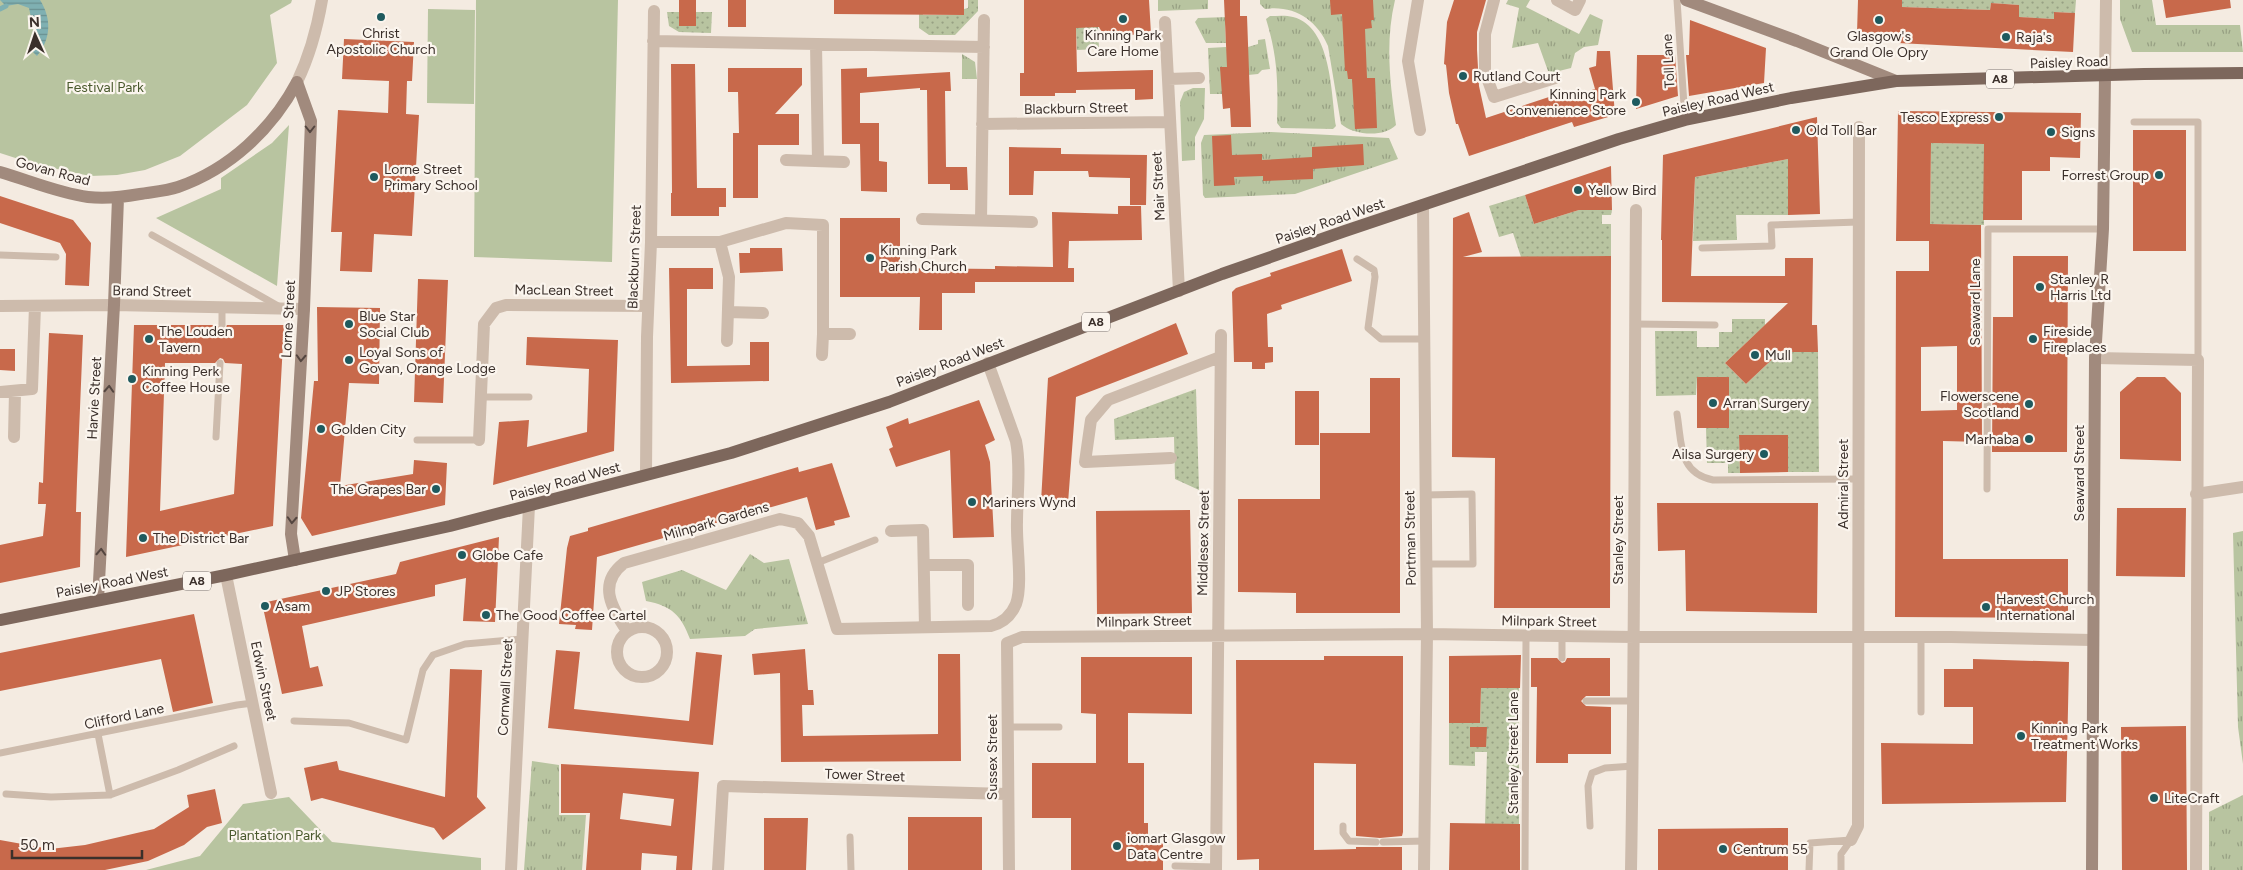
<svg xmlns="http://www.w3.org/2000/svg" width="2243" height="870" viewBox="0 0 2243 870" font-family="Figtree,sans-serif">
	<defs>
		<pattern id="grass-tufts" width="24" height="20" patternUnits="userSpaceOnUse" patternTransform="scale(1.25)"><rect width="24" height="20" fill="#b8c4a0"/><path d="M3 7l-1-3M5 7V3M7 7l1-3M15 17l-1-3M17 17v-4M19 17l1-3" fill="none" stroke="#97a083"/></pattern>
		<pattern id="garden-dots" width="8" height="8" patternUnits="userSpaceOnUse" patternTransform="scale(1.25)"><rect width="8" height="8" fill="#b8c4a0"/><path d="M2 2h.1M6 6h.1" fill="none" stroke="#97a083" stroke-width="1.8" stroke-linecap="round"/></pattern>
		<pattern id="water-rules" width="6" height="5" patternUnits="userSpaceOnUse" patternTransform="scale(1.25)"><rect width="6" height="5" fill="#7fb0b2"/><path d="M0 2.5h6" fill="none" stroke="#699091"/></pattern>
	</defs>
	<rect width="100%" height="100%" fill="#f4ebe1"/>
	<path fill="url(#grass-tufts)" d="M1158 0H1208V9L1158 11Z
		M1260 0H1395C1385 42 1390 84 1396 125 1384 138 1353 135 1341 124L1328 46C1317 20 1294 5 1265 9L1260 4Z
		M1508 0H1530L1526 7 1579 34 1590 14 1603 20 1598 45 1584 47 1575 53 1571 68 1555 72 1548 71 1538 43 1512 48 1519 8 1506 4Z
		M2120 0H2152L2156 25H2240L2243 52H2132L2120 19Z
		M1270 16C1277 16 1286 15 1293 17 1332 27 1331 94 1336 126L1333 129 1281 128 1277 123C1278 83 1278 58 1266 19Z
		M1228 17 1225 26 1226 43H1206L1195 22 1198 18Z
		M1265 39 1270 69 1262 70 1258 74 1248 75V47L1258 44V40Z
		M1226 47 1230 58 1222 94H1210L1208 48Z
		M962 54 975 62 977 79H962Z
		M1193 88H1205L1204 119 1195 137V160L1182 161 1180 102 1184 92Z
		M1271 132 1389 138 1398 159 1295 194 1205 198 1203 195 1201 143 1204 135Z
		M2243 531V764L2238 727 2233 533Z
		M750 554 764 563 789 559 808 624 755 629 745 636 690 639C681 615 672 606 646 601L642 582 682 570 726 590Z
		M532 761 559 765V815H586L582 870H524Z
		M2243 795V870H2209V812Z"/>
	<path fill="#b8c4a0" d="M0 0H292L291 3 270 15 277 63 247 105 180 156 145 170 117 175 90 176 34 164 0 153Z
		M476 0H618L612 262 474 257Z
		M428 9 475 10 474 104 427 103Z
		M289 125 277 286 156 218 221 189V178L272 143Z
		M289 797 332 842 481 858V870H146L200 856 243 804Z"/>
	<path fill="url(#garden-dots)" d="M919 0 923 15H964V9L968 8V0H978V11L955 35H929L919 28Z
		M1902 0H2076L2075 13 2055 12 2054 19 2019 17V5L1991 3 1990 10 1902 7Z
		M1075 8 1098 27 1099 49 1077 50Z
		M667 12H712L711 33 679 32 669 26Z
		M1931 143 1984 144V225L1930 224Z
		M1788 159V215H1736L1737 240 1693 241 1695 177Z
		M1525 195 1534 224 1579 210H1612L1611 215H1602V224H1611V256L1521 257 1513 233 1499 237 1489 206Z
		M1732 319H1765V325L1725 363 1746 384 1780 352H1818L1819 472H1788V435H1739L1740 473H1728V463H1707L1706 428H1729V378L1697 377 1696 395 1656 396 1655 331H1697V347H1719V332H1732Z
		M1196 389 1199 490 1175 479 1174 437 1115 440 1114 419Z
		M1481 688H1519V824H1485L1487 752H1475V766L1449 765V723H1480Z"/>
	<path fill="url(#water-rules)" d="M0 0H40C52 19 51 39 37 56L32 51 35 37 29 8 18 4 6 6Z"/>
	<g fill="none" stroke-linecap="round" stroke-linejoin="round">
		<path stroke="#7fb0b2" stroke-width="5" d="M0 9 6 6"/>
	</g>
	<path fill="#c8694b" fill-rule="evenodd" d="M679 0H696V26H679Z
		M728 0H746V27H728Z
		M834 0H964V15L834 14Z
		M1024 0H1149L1151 34 1104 36 1099 27 1076 28 1077 72 1153 70V99L1135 100V89L1076 90V93H1055V96H1020V73H1024Z
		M1224 0H1240V16H1247L1251 127H1231L1230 108 1223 109 1220 67H1227Z
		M1330 0H1373L1374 20H1371L1372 28 1365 29 1367 78H1375L1377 128 1355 129 1352 79H1348L1347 71H1345L1342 14 1331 15Z
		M1454 0H1486L1477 32V50L1479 86 1486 118 1558 94 1560 100 1595 89 1589 68 1596 66 1597 51H1610L1615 115 1574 127 1572 122 1469 156 1458 124H1456L1449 93 1446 65 1444 64 1447 22Z
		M1858 0H1902V7L1990 10 1991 3 2019 5V17L2054 19V12L2075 13 2073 52 1898 43 1857 33Z
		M2163 0H2230L2231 8 2166 18Z
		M1690 20 1766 48 1764 83 1689 96 1686 55H1689Z
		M344 39 414 42 412 81H407L406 114 419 115 412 236 374 234 372 272 340 271 342 232H331L338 110 388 113 389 81 342 79Z
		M1637 55H1675L1678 96 1636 109Z
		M671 64H695L697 188H726V207H719V216H671V193H672Z
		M728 68H802V85L775 114H799V145H758V198H733V133H739L738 92H728Z
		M867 68V77L950 72 951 91H945L946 167H967L968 190H950V184H928L927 90H920V88L860 93V123H879V161L887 162V192L861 191 860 144H842L841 69Z
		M1898 111 2081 113 2080 158 2050 157V171H2022V220H1983L1984 144 1931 143 1930 224 1981 225 1982 442 1943 441V559H2068V618L1895 617 1896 271H1929V241H1896ZM1957 346V410L1921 411V347Z
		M1817 117 1820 214 1788 215V159L1695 177 1691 276H1785V258H1813L1812 325H1817L1818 352H1780L1746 384 1725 363 1788 303 1662 302V240H1661L1663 155Z
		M2133 130H2186V251H2133Z
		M1231 135 1232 155 1262 154V160L1312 157V147L1363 144 1364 165 1313 169V179L1263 181V176L1234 177 1235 185 1214 186 1212 136Z
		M1009 147 1061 148V154L1147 155 1146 205H1130V178L1089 177 1088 171H1034L1033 195H1009Z
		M1611 166 1612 210H1579L1534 224 1525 195Z
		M0 196 73 220 91 243 89 286 65 285 66 254 60 243 0 223Z
		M1118 206H1141L1142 240 1069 241 1068 268H1074V282H975V293H942V330H919L920 297H840V218H900V268L995 269V266L1053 267 1052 212 1118 214Z
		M1469 212 1482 252 1463 257 1611 256 1610 608H1494L1495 458 1452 457 1453 218Z
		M750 248H782L783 271 740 273 739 253H750Z
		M1342 249 1352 281 1281 305 1282 309 1267 314 1268 347H1273V362L1265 363V369H1252V362H1234L1232 292 1236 288 1271 276 1270 273Z
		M2013 256H2068L2067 452H1992L1993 317H2013Z
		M669 268H713V289H687V366L750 365V342H769V381L671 383Z
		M418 279 448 280 443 403 414 402Z
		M317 307 380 308 379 384 349 383 340 486 413 474 414 460 447 463 445 505 312 536 301 518 314 381H318Z
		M1176 323 1188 354 1076 397 1068 503 1041 502 1048 378Z
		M134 325H217L222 330 225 329 227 325H284L273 526 126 557ZM220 358 223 359 225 363 242 364 234 494 160 511 165 363H215Z
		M49 333 83 335 77 481 76 512H81L80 567 0 583V545L43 536 46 504H38L39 482 43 483Z
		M527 337 618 340 614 451 493 485 499 422 529 420 527 447 587 432 589 369 526 365Z
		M0 349H15V371L0 370Z
		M1697 377H1729V428H1697Z
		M2137 377H2165L2181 393V461L2120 459V392Z
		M1370 378H1400V613H1296V593L1238 592V499H1320V433H1370Z
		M1295 391H1319V445H1295Z
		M979 400 995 440 985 445 990 462 994 537 953 538 950 450 896 467 889 449 893 447 886 427 908 418 909 424Z
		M1739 435H1788V472L1740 473Z
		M832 463 850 517 834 521 835 525 816 530 807 497 597 557 592 630 575 629 576 625 559 624 567 548 570 536 588 531V528L798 467 799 472Z
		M1657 503H1818L1817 613 1686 611 1685 550 1658 551Z
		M2117 508H2186L2185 577 2116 576Z
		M1190 510 1192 613 1097 614 1096 511Z
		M499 537 495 622 463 621 466 578 435 585V596L302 626 310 668 318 666 323 686 282 694 262 603 396 574 400 562Z
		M194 614 213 703 173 712 161 659 0 691V653Z
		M805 649 808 690H813L814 705H802L803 736 938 734V654H960L961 761 781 762 780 673 754 675 752 654Z
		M556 650 580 652 574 709 689 721 696 652 722 655 713 745 548 728Z
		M1521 655 1520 688H1481L1480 723H1449V656Z
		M1324 656H1403V832L1402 836 1380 838 1356 836V764L1314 763V850L1356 849V847H1402V870H1259V859L1237 860 1236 660H1324Z
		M1081 657H1192V714L1128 713V763H1144V823H1148V843H1163V870H1071V818H1032V763H1096V714L1081 713Z
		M1531 658H1557L1562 663 1565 662 1567 658H1610V696H1586L1581 701 1586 706 1611 707V754H1568V763H1536L1537 687H1531Z
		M1973 659 2069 662 2066 802 1882 804 1881 743 1973 744V707H1944V669H1973Z
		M450 669 482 670 477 797 486 808 443 840 434 828 322 798 311 801 304 768 337 761 339 770 445 797Z
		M2186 726 2187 870H2122L2121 727Z
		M1470 727H1487L1486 747H1470Z
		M561 764 699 772 692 870H676L677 856 642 853 641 870H586L590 813H561ZM623 793 674 799 671 826 620 819Z
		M215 789 222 823 207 827 184 845 148 861 105 870H0V840L50 849 85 845 154 829 189 807 187 795Z
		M908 817H982V870H908Z
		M764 818H808L806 870H764Z
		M1450 823 1520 824V870H1449Z
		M1788 828V870H1658V829Z"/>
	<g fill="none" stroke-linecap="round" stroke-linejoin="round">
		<path stroke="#cdbbac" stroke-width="7" d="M1677 0 1685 120
			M2134 122H2198V360
			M152 235 280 307
			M1702 248 1772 246 1771 225 1858 222
			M0 255 56 257
			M1357 259 1374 270 1375 277 1368 328 1381 339H1423
			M222 307V325
			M1635 324 1715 325
			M481 397H529
			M1677 414C1682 443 1678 473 1713 480L1858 479
			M216 437 220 363
			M417 440H479
			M1987 489 1988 229H2103
			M1425 495 1472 494 1473 564H1426
			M817 563 875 540
			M1562 658V636
			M1586 701H1634
			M1921 712V637
			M294 721 349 723 406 740 423 670 433 655 465 644 522 639
			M1007 727H1059
			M98 734 110 795
			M0 753 237 705 253 703
			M6 794 51 797 110 795 178 770 234 746
			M1343 826V833L1349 841 1376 842
			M1590 826 1588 786 1592 773 1605 768 1633 766
			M850 837 851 870
			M1383 842 1425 841
			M1175 866 1216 867
			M1525 870 1526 636
			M1809 870 1810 843 1851 840
			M1841 870V854L1851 840"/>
		<path stroke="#cdbbac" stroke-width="12" d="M1418 0 1408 61 1420 130
			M1494 0 1485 34V72L1494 97 1555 78
			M1557 0 1575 10 1580 0
			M1165 22 1179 291
			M653 41 984 47
			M816 44 818 161
			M2105 76 2106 0
			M1168 79 1199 78
			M297 82C310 55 317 29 322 0
			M982 124 1170 122
			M786 160 844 162
			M1423 205 1427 634 1424 870
			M922 219 1032 222
			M981 220 984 20
			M651 242H720L786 223 823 225V334H850
			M720 242 729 277 727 341
			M0 306 114 305 304 309
			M728 312 763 313
			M822 355 823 334
			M2095 358 2198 360 2196 870
			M0 392 32 389 35 306
			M14 437 15 392
			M479 440 484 324 496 308 506 305 648 306
			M1171 458 1085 462 1091 420 1108 400 1220 357
			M646 474 647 337 651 242 654 11
			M2196 494 2243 487
			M891 531 923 530 925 627
			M924 565H968V605
			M226 575 271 793
			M617 652a25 25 0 1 1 50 0a25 25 0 1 1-50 0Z
			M627 631C612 608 597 584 624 563L780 519 798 523 809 536 837 629 991 626C1003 623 1011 616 1016 604 1023 584 1016 544 1017 522 1017 496 1021 467 1016 441L988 363
			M1851 840 1858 826 1859 127
			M511 870 529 506
			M718 870 723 786 1006 794
			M1009 870 1007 643 1022 637 1427 634 1634 637H1951L2092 640
			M1216 870 1221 335
			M1631 870C1635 650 1634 430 1636 210"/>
		<path stroke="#a18a7d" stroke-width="12" d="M1686 0 1797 41 1896 81
			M0 172C28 180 58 193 88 197 105 199 123 197 140 194 152 192 166 191 178 187 230 169 272 129 297 82
			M295 560 291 534 304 309 311 121 297 82
			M98 600 114 305 118 198
			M2092 870 2095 358 2103 229 2105 76"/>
		<path stroke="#7d675c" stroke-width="12" d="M0 620 226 575 450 526 731 453 889 402 1222 274 1345 231 1619 139 1685 120 1791 98 1896 81 2144 74 2243 73"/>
	</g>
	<defs><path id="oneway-chevron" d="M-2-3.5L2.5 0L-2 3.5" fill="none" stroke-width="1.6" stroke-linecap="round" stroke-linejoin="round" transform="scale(1.25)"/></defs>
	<g stroke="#544640">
		<use href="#oneway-chevron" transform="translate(310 129) rotate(90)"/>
		<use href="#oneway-chevron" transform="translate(301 358) rotate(93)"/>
		<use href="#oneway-chevron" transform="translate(109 389) rotate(-87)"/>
		<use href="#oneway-chevron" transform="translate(292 520) rotate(93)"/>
		<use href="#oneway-chevron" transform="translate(101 552) rotate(-87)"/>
	</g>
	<g fill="#1f5a5e" stroke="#fbf5ee" stroke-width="2">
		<circle cx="381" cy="17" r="5"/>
		<circle cx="1123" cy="19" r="5"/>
		<circle cx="1879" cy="20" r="5"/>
		<circle cx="2006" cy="37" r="5"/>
		<circle cx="1463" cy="76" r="5"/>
		<circle cx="1636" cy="102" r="5"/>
		<circle cx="1999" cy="117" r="5"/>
		<circle cx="1796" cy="130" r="5"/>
		<circle cx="2051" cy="132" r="5"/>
		<circle cx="2159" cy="175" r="5"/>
		<circle cx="374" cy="177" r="5"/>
		<circle cx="1578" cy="190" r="5"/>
		<circle cx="870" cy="258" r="5"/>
		<circle cx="2040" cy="287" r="5"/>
		<circle cx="349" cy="324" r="5"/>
		<circle cx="149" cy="339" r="5"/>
		<circle cx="2033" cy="339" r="5"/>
		<circle cx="1755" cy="355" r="5"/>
		<circle cx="349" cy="360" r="5"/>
		<circle cx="132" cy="379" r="5"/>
		<circle cx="1713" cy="403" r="5"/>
		<circle cx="2029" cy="404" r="5"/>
		<circle cx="321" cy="429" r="5"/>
		<circle cx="2029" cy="439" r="5"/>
		<circle cx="1764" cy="454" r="5"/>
		<circle cx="436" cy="489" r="5"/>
		<circle cx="972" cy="502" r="5"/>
		<circle cx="143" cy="538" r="5"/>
		<circle cx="462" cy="555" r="5"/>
		<circle cx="326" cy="591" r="5"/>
		<circle cx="265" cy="606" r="5"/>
		<circle cx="1986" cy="607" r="5"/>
		<circle cx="486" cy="615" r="5"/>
		<circle cx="2021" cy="736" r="5"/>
		<circle cx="2154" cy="798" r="5"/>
		<circle cx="1117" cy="846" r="5"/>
		<circle cx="1723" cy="849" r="5"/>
	</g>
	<g text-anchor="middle" stroke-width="4.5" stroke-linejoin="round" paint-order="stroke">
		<g fill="#fbf5ee" stroke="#756b66" stroke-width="1">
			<rect x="1986" y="69.5" width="28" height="19" rx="4"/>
			<rect x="1082" y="312.5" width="28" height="19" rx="4"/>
			<rect x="183" y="571.5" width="28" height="19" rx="4"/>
		</g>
		<g font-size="12" font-weight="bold" fill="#3b302b">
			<text x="2000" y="83">A8</text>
			<text x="1096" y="326">A8</text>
			<text x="197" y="585">A8</text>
		</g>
		<g font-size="14" fill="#3b302b" stroke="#fbf5ee" text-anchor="start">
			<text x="381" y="38" text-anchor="middle">Christ<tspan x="381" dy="16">Apostolic Church</tspan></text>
			<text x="1123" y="40" text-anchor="middle">Kinning Park<tspan x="1123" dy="16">Care Home</tspan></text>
			<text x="1879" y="41" text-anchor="middle">Glasgow's<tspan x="1879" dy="16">Grand Ole Opry</tspan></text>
			<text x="2016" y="42">Raja's</text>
			<text x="1473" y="81">Rutland Court</text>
			<text x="1626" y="99" text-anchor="end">Kinning Park<tspan x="1626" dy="16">Convenience Store</tspan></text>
			<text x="1989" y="122" text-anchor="end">Tesco Express</text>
			<text x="1806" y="135">Old Toll Bar</text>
			<text x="2061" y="137">Signs</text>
			<text x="384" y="174">Lorne Street<tspan x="384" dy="16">Primary School</tspan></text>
			<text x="2149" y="180" text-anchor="end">Forrest Group</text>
			<text x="1588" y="195">Yellow Bird</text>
			<text x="880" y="255">Kinning Park<tspan x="880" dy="16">Parish Church</tspan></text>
			<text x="2050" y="284">Stanley R<tspan x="2050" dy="16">Harris Ltd</tspan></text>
			<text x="359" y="321">Blue Star<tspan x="359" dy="16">Social Club</tspan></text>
			<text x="159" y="336">The Louden<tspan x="159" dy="16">Tavern</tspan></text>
			<text x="2043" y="336">Fireside<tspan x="2043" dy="16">Fireplaces</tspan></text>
			<text x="359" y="357">Loyal Sons of<tspan x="359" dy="16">Govan, Orange Lodge</tspan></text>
			<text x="1765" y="360">Mull</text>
			<text x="142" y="376">Kinning Perk<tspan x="142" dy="16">Coffee House</tspan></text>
			<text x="2019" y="401" text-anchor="end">Flowerscene<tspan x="2019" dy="16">Scotland</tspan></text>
			<text x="1723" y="408">Arran Surgery</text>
			<text x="331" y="434">Golden City</text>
			<text x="2019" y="444" text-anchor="end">Marhaba</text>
			<text x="1754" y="459" text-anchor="end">Ailsa Surgery</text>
			<text x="426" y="494" text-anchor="end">The Grapes Bar</text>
			<text x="982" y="507">Mariners Wynd</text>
			<text x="153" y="543">The District Bar</text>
			<text x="472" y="560">Globe Cafe</text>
			<text x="336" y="596">JP Stores</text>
			<text x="1996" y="604">Harvest Church<tspan x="1996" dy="16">International</tspan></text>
			<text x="275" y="611">Asam</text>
			<text x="496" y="620">The Good Coffee Cartel</text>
			<text x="2031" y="733">Kinning Park<tspan x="2031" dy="16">Treatment Works</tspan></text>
			<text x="2164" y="803">LiteCraft</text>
			<text x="1127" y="843">iomart Glasgow<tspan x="1127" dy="16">Data Centre</tspan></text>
			<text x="1733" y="854">Centrum 55</text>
		</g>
		<g font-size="14" fill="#3b302b" stroke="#fbf5ee">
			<text transform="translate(1668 61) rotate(-93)" y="5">Toll Lane</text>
			<text transform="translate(2069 62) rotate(-2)" y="5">Paisley Road</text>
			<text transform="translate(1718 99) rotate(-13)" y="5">Paisley Road West</text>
			<text transform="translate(1076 108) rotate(-1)" y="5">Blackburn Street</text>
			<text transform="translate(53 171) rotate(15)" y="5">Govan Road</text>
			<text transform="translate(1158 186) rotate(-93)" y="5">Mair Street</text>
			<text transform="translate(1330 221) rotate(-19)" y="5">Paisley Road West</text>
			<text transform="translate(634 257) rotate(-88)" y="5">Blackburn Street</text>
			<text transform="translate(564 290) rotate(1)" y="5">MacLean Street</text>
			<text transform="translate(152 291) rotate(1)" y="5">Brand Street</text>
			<text transform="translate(1975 302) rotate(-90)" y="5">Seaward Lane</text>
			<text transform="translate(288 319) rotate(-87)" y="5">Lorne Street</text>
			<text transform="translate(950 362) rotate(-21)" y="5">Paisley Road West</text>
			<text transform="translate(94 398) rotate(-87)" y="5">Harvie Street</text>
			<text transform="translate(2079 473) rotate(-90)" y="5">Seaward Street</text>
			<text transform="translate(565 481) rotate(-15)" y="5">Paisley Road West</text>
			<text transform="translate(1843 484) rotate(-90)" y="5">Admiral Street</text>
			<text transform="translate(716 521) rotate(-16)" y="5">Milnpark Gardens</text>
			<text transform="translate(1410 538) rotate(-91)" y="5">Portman Street</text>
			<text transform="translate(1618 540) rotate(-90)" y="5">Stanley Street</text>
			<text transform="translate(1203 543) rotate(-89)" y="5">Middlesex Street</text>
			<text transform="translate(112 582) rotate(-11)" y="5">Paisley Road West</text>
			<text transform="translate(1144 621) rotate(-1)" y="5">Milnpark Street</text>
			<text transform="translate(1549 621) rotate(1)" y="5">Milnpark Street</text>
			<text transform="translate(264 681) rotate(78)" y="5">Edwin Street</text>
			<text transform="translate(505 687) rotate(-87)" y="5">Cornwall Street</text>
			<text transform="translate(124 716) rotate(-12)" y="5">Clifford Lane</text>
			<text transform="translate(1513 753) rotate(-90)" y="5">Stanley Street Lane</text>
			<text transform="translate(992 757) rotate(-90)" y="5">Sussex Street</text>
			<text transform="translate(865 775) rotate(2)" y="5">Tower Street</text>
		</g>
		<g font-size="14" fill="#4a5a2e" stroke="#fbf5ee">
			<text x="105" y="92">Festival Park</text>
			<text x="275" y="840">Plantation Park</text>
		</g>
	</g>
	<g transform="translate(35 35) rotate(357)" stroke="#fbf5ee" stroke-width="4" paint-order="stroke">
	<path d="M0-4L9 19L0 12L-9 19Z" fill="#3b302b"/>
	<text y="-8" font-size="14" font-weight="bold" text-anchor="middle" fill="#3b302b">N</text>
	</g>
	<path d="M12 850v8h130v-8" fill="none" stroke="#3b302b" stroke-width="2.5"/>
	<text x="20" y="850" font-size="15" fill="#3b302b" stroke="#fbf5ee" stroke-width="4" paint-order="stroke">50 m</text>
</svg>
